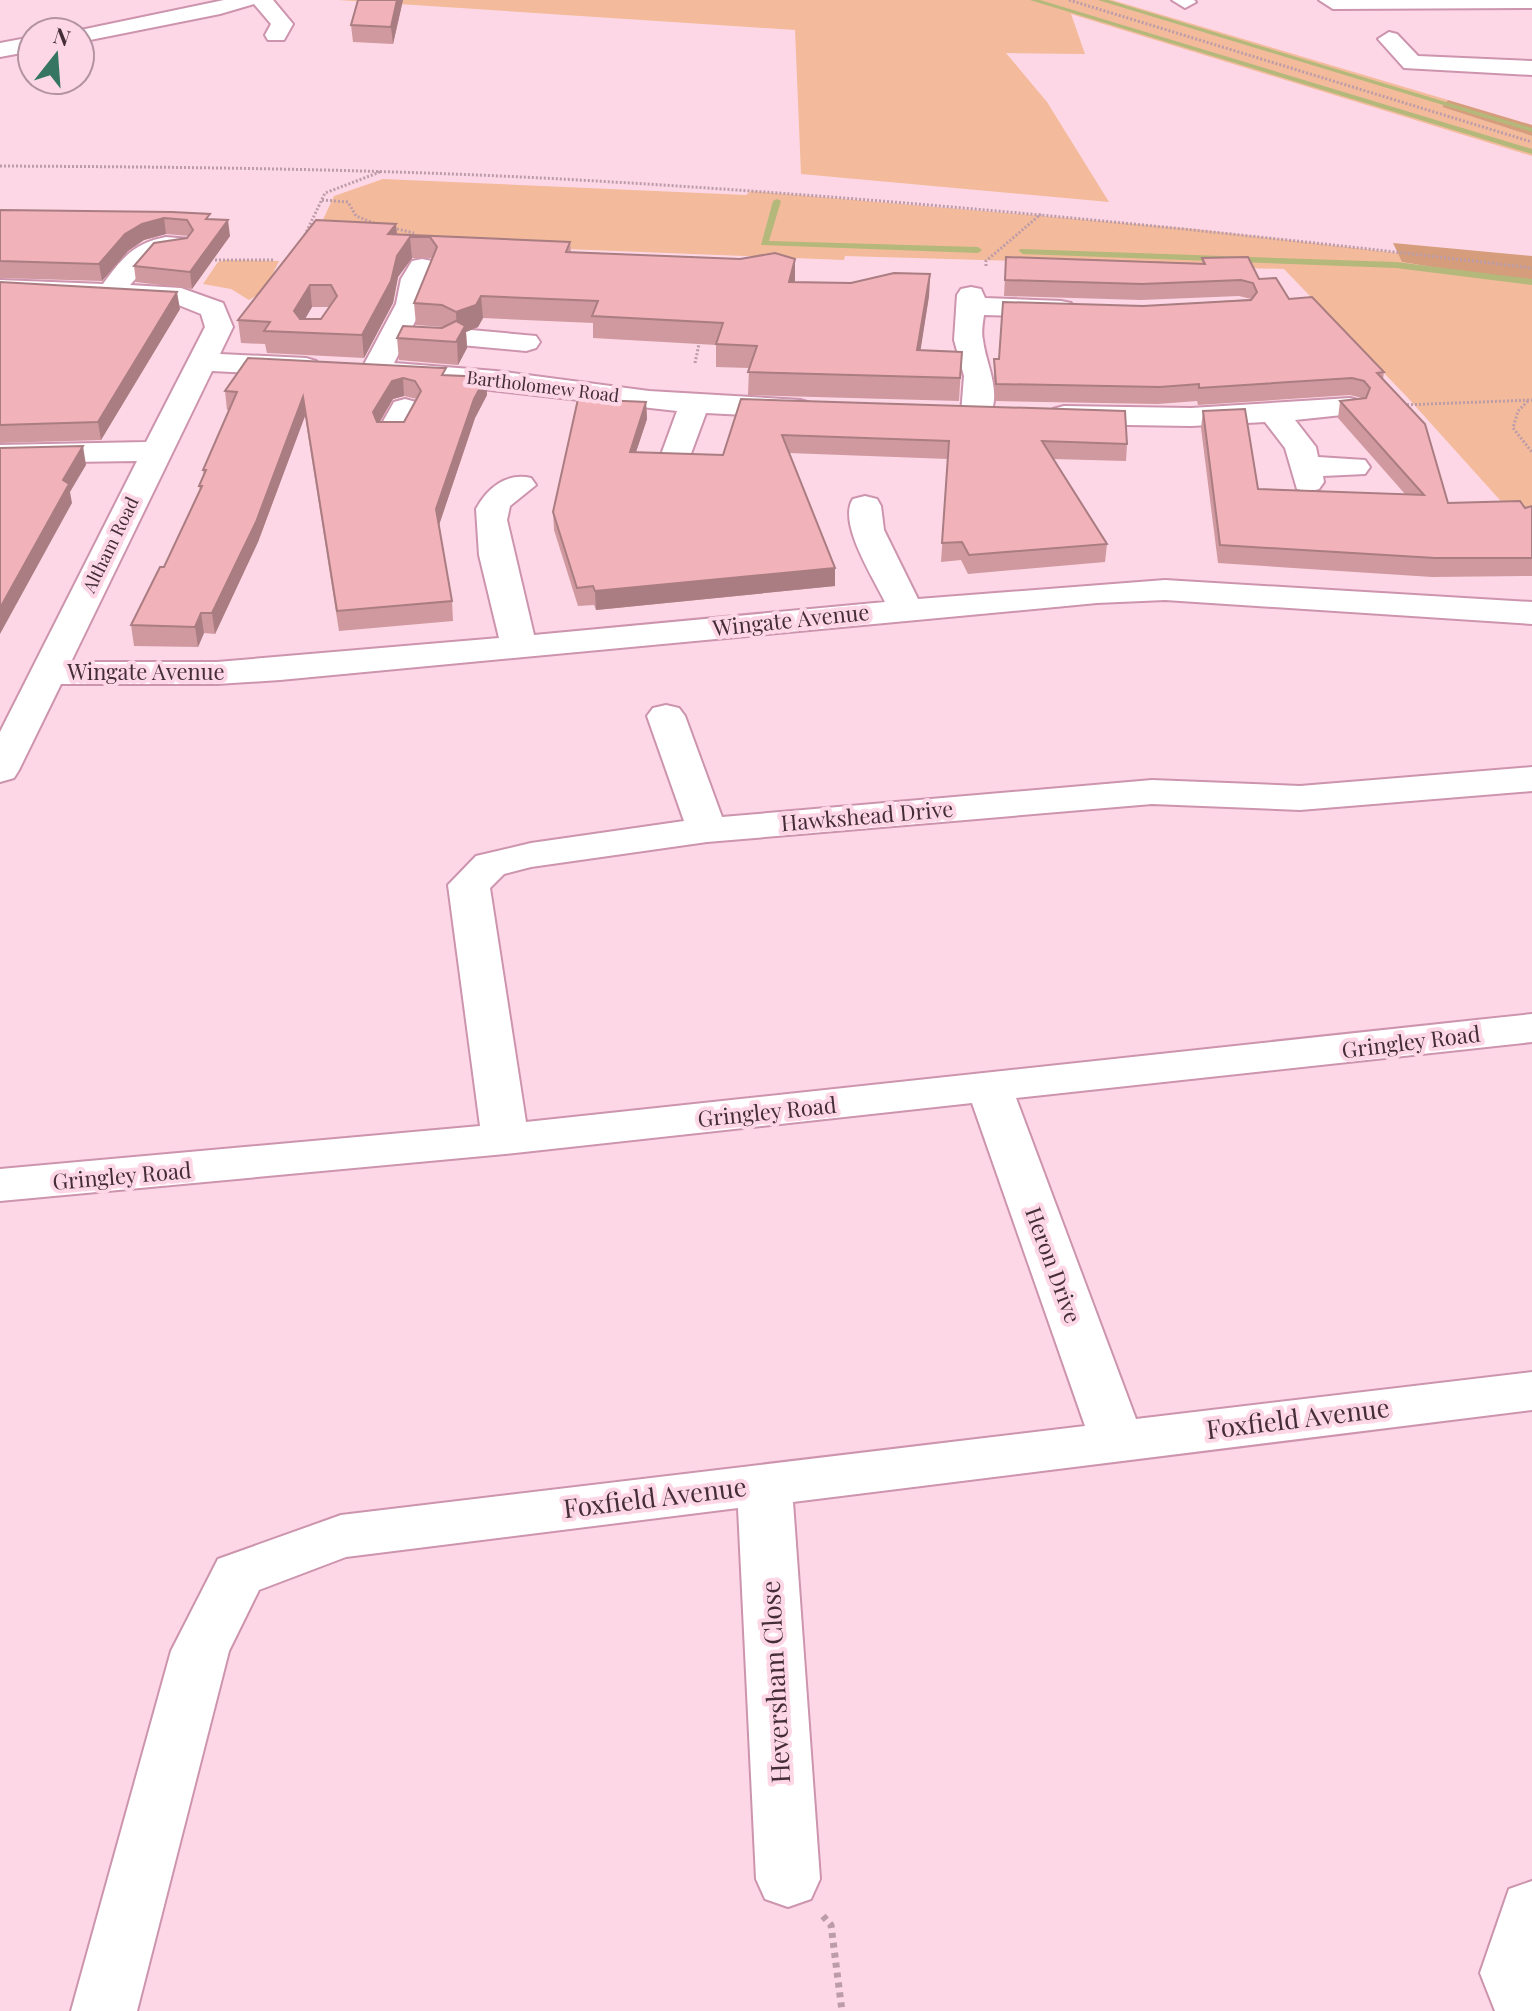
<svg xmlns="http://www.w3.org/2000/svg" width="1532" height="2011" viewBox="0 0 1532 2011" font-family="'Playfair Display',serif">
	<rect width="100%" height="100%" fill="#fdd7e6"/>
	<path fill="#f3bb9b" d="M338 0H1112L1448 100 1442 107 1532 136V156L1071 14 1085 54 1006 53 1047 102 1109 202 801 174 795 30Z
		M383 179 746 195 751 191 1194 229 1398 253 1402 262 1532 283V523L1517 519 1408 398 1284 269 845 256 844 260 314 239 334 196Z
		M226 260 279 261 265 290 249 300 231 289 203 284 218 262Z"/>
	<path fill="#d59d7b" d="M1448 100 1532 125V136L1442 107Z
		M1393 243 1532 256V283L1402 262Z"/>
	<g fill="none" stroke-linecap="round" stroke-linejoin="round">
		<path fill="#b4b87b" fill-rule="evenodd" d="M1030 0H1040L1532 149V154Z
			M1098 0H1108L1532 128V132Z
			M777 199 781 201 769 241 978 247 982 250 978 253 761 245 773 201Z
			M1020 249 1396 262 1532 279V285L1396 268 1023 254 1019 251Z"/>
		<g stroke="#cd94ad" stroke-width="4">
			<path id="minor" d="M224 0H273L293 24 284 40H268L265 35 271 24 254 4 220 14 80 42V32H71Z
				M1172 0H1194L1196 2 1185 8Z
				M1319 0H1532V8L1333 9Z
				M1389 32 1397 34 1418 56 1532 61V75L1404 68 1378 39Z
				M32 37V51L0 57V43Z
				M166 237 189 239 193 245 189 251 155 257 130 285 181 288 223 303 233 327 220 354 306 358 316 361 321 367 316 373 306 376 212 371 71 662H217L499 638 479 555 476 509C487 488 507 472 531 478L536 485 510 506 507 520 534 635 885 602C874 579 837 522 853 499L865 496 877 499 881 506 884 530 918 599 1165 580 1532 602V624L1165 600 1097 603 280 680 217 684H61L19 770 14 778 0 782V732L137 461 0 463V445L146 442 205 327 201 314 176 304 0 296V280L103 284C122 258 134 243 166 237Z
				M422 259 432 261 436 267 429 279 424 304 394 363 496 371 649 391 800 400 811 403 815 409 811 415 800 418 706 413 689 459H667L662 452 677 411 366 376 361 370 396 304 401 279 412 261Z
				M971 287 981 289 985 298 1061 301 1071 303 1075 309 1071 315 1061 317 984 315C983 323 981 332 983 340 986 366 1004 395 987 420H965L961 414 964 376 954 340 957 295 961 289Z
				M471 330 536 336 540 342 536 348 526 351 461 345 457 339 461 333Z
				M1350 398 1361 401 1365 407 1361 413 1295 420 1316 447 1318 457 1365 460 1370 467 1365 474 1323 476 1324 482 1319 489 1308 492 1297 489 1285 448 1265 422 1191 426 1064 424 1053 421 1049 415 1053 409 1064 406 1191 408Z
				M405 399 416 402 420 408 403 439H381L377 432 394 402Z
				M666 705 679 708 685 716 722 817 1152 780 1300 786 1532 767V791L1300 810 1152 804 707 842 531 867 504 874 490 888 526 1122 1532 1014V1042L1016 1098 1136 1419 1532 1372V1410L793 1502 820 1879 811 1899 788 1907 765 1899 756 1879 738 1508 346 1557 259 1590 229 1651 137 2011H71L171 1651 218 1559 341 1515 1085 1426 972 1103 505 1154 0 1201V1169L480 1126 448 885 476 856 531 843 684 821 647 716 653 708Z
				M1532 1881V2011H1495L1480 1973 1509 1889Z"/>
		</g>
		<path stroke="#bd9ca9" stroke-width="3" stroke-dasharray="2 2" stroke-linecap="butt" d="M1069 0 1532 142
			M0 166C193 167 386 169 579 180 898 198 1215 230 1532 268
			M322 200 348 202 356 216 376 224
			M393 228 414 233
			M303 239 325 193 380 172
			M215 260H274
			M986 266V261L1041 214
			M695 363 699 344
			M1528 401 1518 411 1513 428 1532 452
			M1403 405 1532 400"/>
		<path stroke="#bd9ca9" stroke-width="7" stroke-dasharray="5 5" stroke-linecap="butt" d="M823 1916 831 1925 842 2011"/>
		<use href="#minor" fill="#fff" fill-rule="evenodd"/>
	</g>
	<path fill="#d0999f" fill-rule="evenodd" d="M358 0H403L393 44 353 42 351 25Z
		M0 210 210 220 230 236 192 289 136 282 134 266 189 236 166 234 144 240 128 251 102 281 0 278Z
		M397 235 570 242 571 252 795 282 851 283 930 274 929 296 920 350 962 352 959 401 748 395 749 368 716 367V345L593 338V323L483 318 478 327 466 332 467 348 458 365 399 360 397 338 444 327 416 325 414 303 432 258H412L398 277 393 303 364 358 267 353 265 344 241 343 238 320ZM312 307H329L321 319H305Z
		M1006 257 1202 263V258L1259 279 1289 299 1384 372 1383 379 1448 503 1525 508 1532 506V576L1432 577 1218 563 1201 428 1203 411 1258 489 1405 494 1338 418 1340 401 1362 398 1350 395 1198 405 1197 401 1158 404 995 401 994 375V359H999L1143 306 1251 299 1239 296 1141 300 1004 296Z
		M0 282 180 309 101 440 0 443Z
		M446 375 487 395 475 418 439 525 452 601 453 621 339 631 305 416 258 542 215 634 204 633 198 647 134 646 131 625 164 567 200 490 199 486 204 476 203 470 229 410H227L225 391ZM404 396 417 399 404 422H380L393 399Z
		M741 399 1127 444 1126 461 1053 459 1107 544 1105 562 968 574 961 560 941 562 948 459 789 453 835 586 596 610 594 605 578 606 554 530 553 512 646 402 647 419 636 452 723 455Z"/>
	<path fill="#a97d82" d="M397 0H403L393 44 391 27Z
		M164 218 166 234 144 240 128 251 102 281 99 264 125 234 142 224Z
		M228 220 230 236 192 289 190 272Z
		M396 224 398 245 388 234Z
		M410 237 412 258 398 277 393 303 364 358 362 335 397 256Z
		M795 259V281L789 303V282Z
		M930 274 929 296 917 373V350Z
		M310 285 312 307 296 334 294 311Z
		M177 292 180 309 101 440 98 422Z
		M481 296 483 318 478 327 466 332 467 348 458 365 456 312Z
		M486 377 487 395 475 418 438 528 436 509 474 399Z
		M403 378 404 396 393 399 374 431 373 412 392 381Z
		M303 397 305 416 258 542 215 634 212 613Z
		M646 402 647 419 630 470V452Z
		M83 446 86 465 70 492 72 503 0 634V608L63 480Z
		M835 568V586L596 610 595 591Z
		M201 613 204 633 198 647 195 627Z"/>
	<path fill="#f2b2b9" stroke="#a97d82" stroke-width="2" fill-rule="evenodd" d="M358 0H397L391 27 351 25Z
		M0 210 172 212 210 214 206 219 228 220 190 272 134 266 154 243 187 238 193 230 187 220 164 218 142 224 125 234 99 264 0 261Z
		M316 220 396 224 388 234 570 242 566 252 740 259 775 253 795 259 789 282 851 283 894 273 930 274 917 350 962 352 960 378 748 372 757 346 716 344 723 323 592 316 598 301 481 296 476 305 456 312 442 305 414 303 437 247 430 237H410L397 256 391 281 362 335 264 331 270 322 238 320ZM310 285H331L337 296 321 319H300L294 311Z
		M1006 257 1205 264 1202 258 1248 257 1259 279 1276 278 1289 299 1312 297 1384 372 1377 373 1425 424 1448 503 1520 501 1525 508 1532 506V558H1435L1220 545 1203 411 1245 409 1258 489 1424 495 1340 401 1366 398 1370 388 1364 381 1352 378 1199 388V384L1160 387 996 384 994 359H999L1003 302 1143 306 1251 300 1257 292 1253 283 1241 280 1142 284 1005 280Z
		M0 282 177 292 98 422 0 425Z
		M456 321 465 326 456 342 397 338 403 326 442 328Z
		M248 358 442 368H446L442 375 486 377 474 399 436 509 452 601 337 611 303 397 256 522 212 613H201L195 627 131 625 160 567H164L202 486H199L206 470H203L237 392 225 391ZM403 378 415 381 421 391 404 422H377L373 412 392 381Z
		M578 399 646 402 630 452 723 455 741 399 1125 411 1127 444 1042 441 1107 544 969 555 962 542 942 543 949 441 782 435 835 568 595 591 593 586 577 588 553 512Z
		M83 446 63 480 69 484 0 608V448Z"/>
	<g text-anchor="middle" stroke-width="8" stroke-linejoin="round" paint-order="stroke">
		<g font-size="18" fill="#452d38" stroke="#fdd7e6">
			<text transform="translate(543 387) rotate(7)" y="6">Bartholomew Road</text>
			<text transform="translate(111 545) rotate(-64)" y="6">Altham Road</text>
		</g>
		<g font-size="22" fill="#452d38" stroke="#fdd7e6">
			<text transform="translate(791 620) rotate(-6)" y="8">Wingate Avenue</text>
			<text x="146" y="680">Wingate Avenue</text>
			<text transform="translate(867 816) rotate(-5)" y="8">Hawkshead Drive</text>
			<text transform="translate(1411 1042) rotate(-7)" y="8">Gringley Road</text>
			<text transform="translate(767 1112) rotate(-6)" y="8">Gringley Road</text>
			<text transform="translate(122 1176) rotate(-5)" y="8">Gringley Road</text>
			<text transform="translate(1053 1265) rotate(70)" y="8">Heron Drive</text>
		</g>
		<g font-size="26" fill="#452d38" stroke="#fdd7e6">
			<text transform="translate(1298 1419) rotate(-7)" y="9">Foxfield Avenue</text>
			<text transform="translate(655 1498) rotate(-7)" y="9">Foxfield Avenue</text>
			<text transform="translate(776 1682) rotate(-93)" y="9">Heversham Close</text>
		</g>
	</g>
	<g transform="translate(56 56) rotate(17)"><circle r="38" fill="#fdd7e6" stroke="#b393a0" stroke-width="2"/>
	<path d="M0-6L14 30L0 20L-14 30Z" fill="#367562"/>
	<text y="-12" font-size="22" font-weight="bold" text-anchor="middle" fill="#452d38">N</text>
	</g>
</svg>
